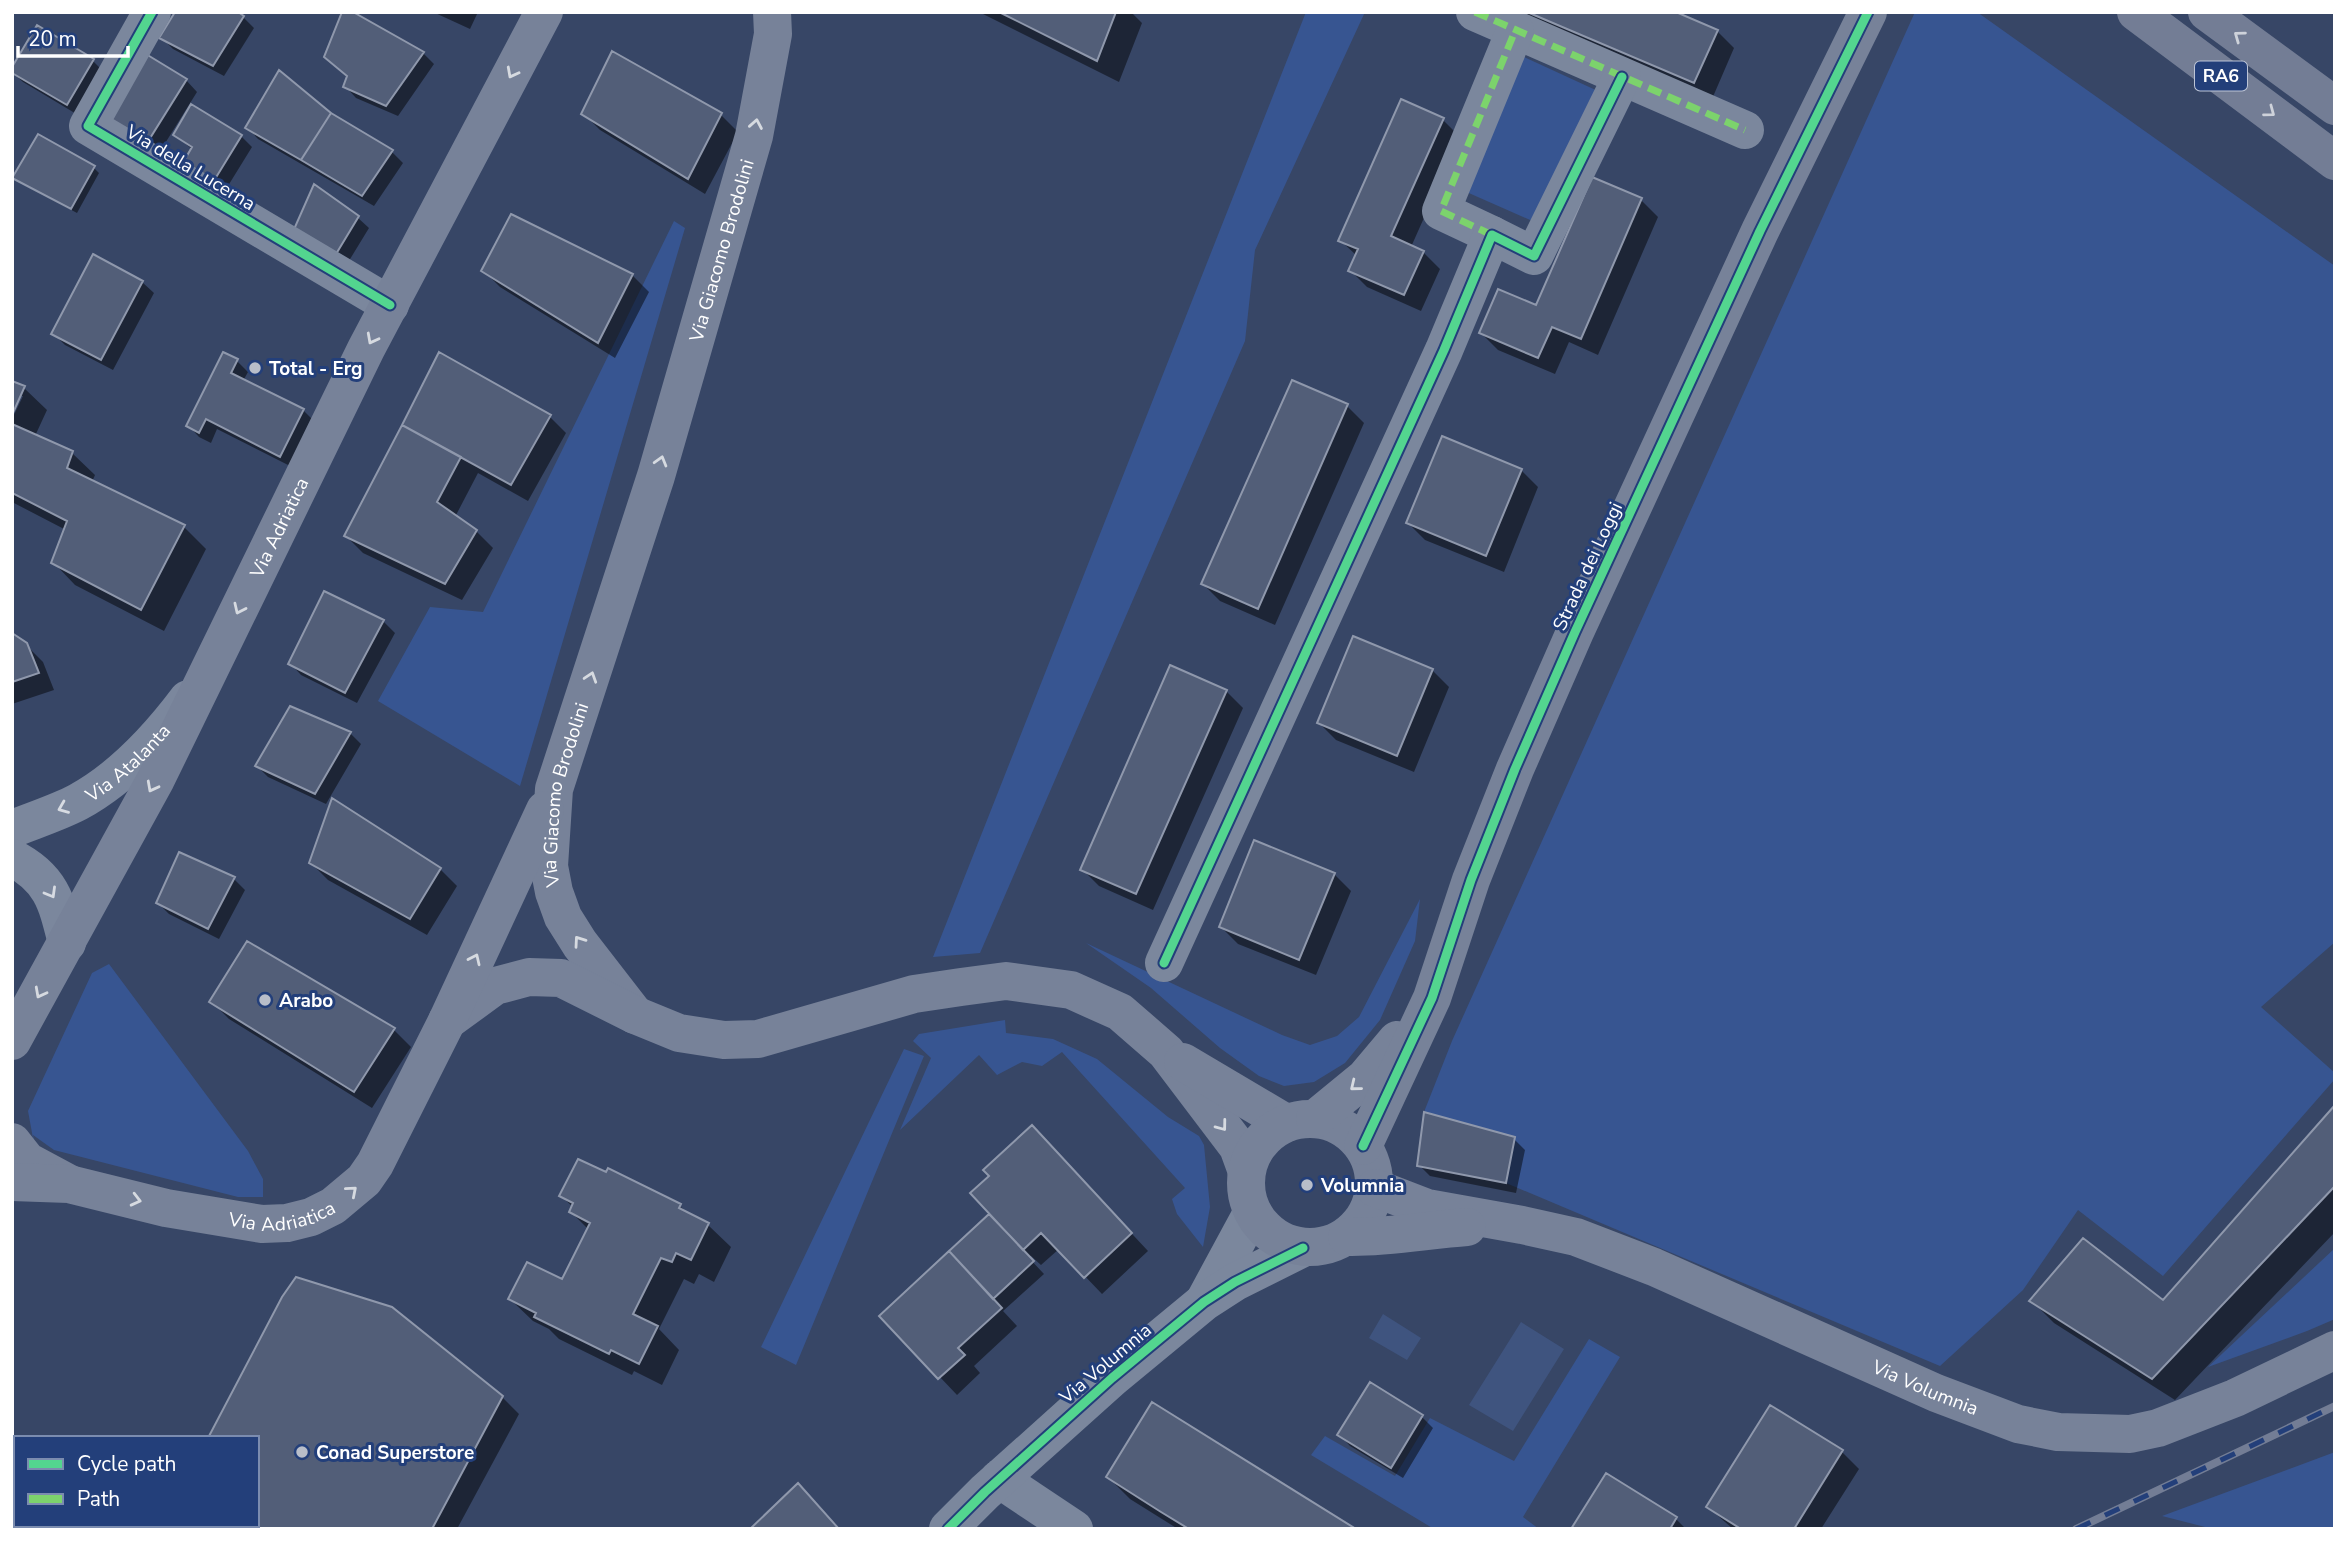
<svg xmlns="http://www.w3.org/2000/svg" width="2347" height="1541" viewBox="0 0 2347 1541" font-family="'Nunito Sans',sans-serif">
	<rect width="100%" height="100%" fill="#374666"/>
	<path fill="#375591" d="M1306 12H1365L1255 250 1245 341 980 953 933 957Z
		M1915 12H1977L2335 266V942L2261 1007 2335 1073V1079L2163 1276 2078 1210 2023 1290 1940 1366 1506 1183 1424 1112 1452 1041Z
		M1524 57 1600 92 1537 223 1462 190Z
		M674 221 685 228 520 786 378 701 430 607 483 612Z
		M1420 899 1415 941 1380 1020 1345 1063 1314 1082 1284 1086 1259 1076 1220 1048 1151 988 1086 943 1282 1035 1310 1045 1337 1036 1359 1017Z
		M109 964 248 1151 263 1179V1197H238L54 1150 33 1135 37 1160 28 1111 92 973Z
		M1005 1020 1006 1033 1053 1039 1097 1059 1168 1117 1199 1136 1204 1145 1210 1207 1203 1247 1177 1214 1172 1199 1185 1188 1062 1052 1042 1066 1022 1062 997 1075 979 1055 900 1130 931 1058 913 1041 919 1034Z
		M904 1049 924 1056 796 1365 761 1347Z
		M2335 1248V1319L2307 1331 2208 1367Z
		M1589 1339 1620 1357 1523 1517 1539 1529H1434L1311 1455 1325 1436 1395 1476 1430 1418 1514 1461Z
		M2335 1452V1529H2213L2162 1516Z"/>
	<path fill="#3f547f" d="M1383 1314 1421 1338 1407 1360 1369 1338Z
		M1521 1322 1564 1349 1513 1431 1469 1405Z"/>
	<path fill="#0007" d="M433 12H478L470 29Z
		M979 12H1131L1142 23 1119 82Z
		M1506 12H1671L1717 31 1734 48 1712 99Z
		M243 17 254 28 224 76 173 49 162 38Z
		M38 27 93 61 104 72 78 115 23 82 12 72Z
		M423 53 434 64 398 116 356 98 345 86 348 77 337 68Z
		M186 80 197 92 159 153 104 115Z
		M583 113 721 115 738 132 705 194 600 130Z
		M330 114 392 152 403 163 374 206 258 139 247 127Z
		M1443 120 1460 137 1411 247 1423 252 1440 269 1421 311 1367 287 1350 270 1357 256 1340 240Z
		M175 135 241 136 252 147 223 194 193 150Z
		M94 168 99 173 77 213 19 182 14 177Z
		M1641 200 1658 217 1598 355 1569 342 1555 374 1498 350 1481 333 1537 308Z
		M357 217 369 228 344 269 305 247Z
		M483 270 632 275 649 292 615 358 500 287Z
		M142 282 154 293 113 370 65 345 54 334Z
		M440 354 549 416 566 433 528 501 478 473 455 517 476 531 493 548 462 600 363 553 346 536Z
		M237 361 248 372 243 381 303 410 315 422 292 467 217 429 211 443 199 437 188 425Z
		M1293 382 1347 406 1364 423 1275 625 1220 601 1203 584Z
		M12 383 24 388 47 410 35 436 72 453 95 475 92 482 184 527 206 549 164 631 75 585 53 562 66 530 12 502V419L23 396H19Z
		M1521 470 1538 487 1504 572 1425 540 1408 523Z
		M325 593 383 621 395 633 357 703 301 675 290 663Z
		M12 635 25 644 43 662 54 690 12 704Z
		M1432 670 1449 687 1414 772 1336 740 1319 723Z
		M1226 691 1243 708 1153 910 1099 886 1082 869Z
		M350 733 361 744 326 804 268 777 257 766Z
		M333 801 440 869 457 886 427 935 328 880 311 863Z
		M1334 874 1351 891 1316 975 1238 944 1221 927Z
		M234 879 245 890 219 939 169 914 158 903Z
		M248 943 394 1030 411 1047 372 1108 229 1019 212 1002Z
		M2335 1108V1232L2175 1400 2054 1323 2032 1301 2163 1303Z
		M1514 1139 1525 1150 1516 1193 1430 1176 1419 1165Z
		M1048 1144 1148 1251 1102 1294 1059 1249 1041 1265 1031 1256 1029 1258 1044 1274 1003 1311 1017 1326 974 1366 980 1373 957 1395 882 1316 998 1221Z
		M609 1171 680 1206 690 1216 708 1225 731 1247 714 1282 699 1274 694 1284 684 1279 659 1329 679 1350 662 1385 634 1371 632 1375 559 1339 549 1329 533 1321 510 1299 563 1281 589 1230 571 1212 573 1207 561 1196 607 1175Z
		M1370 1384 1422 1417 1433 1428 1403 1478 1350 1446 1339 1434Z
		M502 1397 519 1414 457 1529H162L257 1525Z
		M1842 1452 1859 1469 1821 1529H1733L1708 1507Z
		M1108 1477 1353 1529H1178L1130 1499Z
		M1676 1519 1686 1529H1573Z"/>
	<path fill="#525e78" stroke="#8f98ac" stroke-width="2" d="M175 12H238L244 16 213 66 159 38Z
		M342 12H353L424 52 386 106 343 87 347 76 324 57Z
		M999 12H1116L1097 61Z
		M1527 12H1676L1718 30 1694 83Z
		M37 25 94 59 67 105 12 73V67Z
		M141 51 187 79 147 143 102 115Z
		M612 51 722 113 688 179 581 114Z
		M279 70 331 113 301 160 245 128Z
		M1401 99 1444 118 1391 236 1424 251 1404 295 1348 271 1358 249 1338 241Z
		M191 104 242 135 212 184 181 166 192 147 173 135Z
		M331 113 393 150 362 196 301 160Z
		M38 134 95 166 71 209 12 178Z
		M1592 177 1642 198 1581 339 1552 327 1538 358 1479 333 1498 289 1536 305Z
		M314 184 359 216 333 259 291 236Z
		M511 214 633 274 598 343 481 271Z
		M93 254 143 281 101 360 51 334Z
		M223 352 238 359 231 373 304 409 280 457 206 419 199 433 186 426Z
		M439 352 551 415 511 485 402 425Z
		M1292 380 1348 404 1258 609 1201 584Z
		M12 381 25 386 12 415Z
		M12 424 73 451 67 468 185 525 141 610 51 563 67 521 12 493Z
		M402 425 461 457 437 502 477 530 445 584 344 536Z
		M1442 436 1522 469 1486 556 1406 523Z
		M324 591 384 620 345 693 288 664Z
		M12 633 27 643 39 673 12 682Z
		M1353 636 1433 669 1397 756 1317 723Z
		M1170 665 1227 690 1136 894 1080 870Z
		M290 706 351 732 315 794 255 766Z
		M332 798 441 868 410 919 309 863Z
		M1254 840 1335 873 1299 960 1219 927Z
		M179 852 235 877 208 929 156 903Z
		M247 941 395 1028 354 1092 209 1002Z
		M2335 1105V1186L2152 1379 2029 1301 2083 1238 2163 1300Z
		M1424 1112 1515 1137 1506 1183 1417 1166Z
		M1032 1125 1132 1233 1084 1278 1041 1233 1023 1250 970 1193 989 1176 983 1170Z
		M578 1159 606 1172 608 1168 681 1204 679 1208 709 1223 691 1260 676 1253 672 1262 661 1258 633 1314 658 1326 639 1364 611 1350 609 1354 534 1317 536 1313 508 1299 527 1262 562 1279 590 1223 569 1212 573 1203 559 1196Z
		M989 1214 1034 1261 993 1299 949 1251Z
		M949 1251 1002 1308 958 1348 965 1355 938 1379 879 1316Z
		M296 1277 392 1307 503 1396 432 1529H160L162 1525H257V1438H208L282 1297Z
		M1370 1382 1423 1415 1391 1468 1337 1435Z
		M1152 1402 1356 1529H1189L1161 1512 1106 1477Z
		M1770 1405 1843 1450 1794 1529H1741L1706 1507Z
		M1606 1473 1677 1517 1670 1529H1571Z
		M798 1483 839 1529H750Z"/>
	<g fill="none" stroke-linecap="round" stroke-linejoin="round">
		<g stroke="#7b879d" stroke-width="38">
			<path d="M152 12 88 126 390 305"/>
			<path d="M1475 12 1745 130"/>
			<path d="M1492 235 1441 211 1515 31"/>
			<path id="s1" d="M12 829C34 820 57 813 78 802 122 778 158 739 188 699"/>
			<path d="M12 858C52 878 57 903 67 943"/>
			<path d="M1164 963 1444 350 1492 235 1534 256 1622 77"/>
			<path d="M1205 1300 1252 1213"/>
			<path d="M999 1479 1074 1529"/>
			<path d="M948 1529 985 1492 1112 1378 1204 1302 1235 1282 1303 1248"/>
		</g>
		<g stroke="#778299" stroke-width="38">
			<path id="s2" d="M635 1015 580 944 563 917 554 892 549 866 554 789 656 476 754 136 773 34 772 12"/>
			<path d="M447 1021 495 986 529 977 561 978 635 1015 679 1033 724 1040 758 1039 914 994 961 987 1006 981 1071 990 1120 1012 1166 1052 1238 1147 1246 1169"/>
			<path id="s3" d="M12 1041 156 779 366 349 544 12"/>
			<path d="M1183 1062 1286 1123"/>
			<circle cx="1310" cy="1183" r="64"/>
			<path d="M1315 1119 1365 1078 1397 1040"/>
			<path d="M12 1142 27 1161 68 1183"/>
			<path d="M1363 1146 1432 998 1471 880 1515 769 1575 632 1760 231 1868 12"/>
			<path id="s4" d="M12 1182 69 1184 166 1208 262 1224 287 1223 311 1217 333 1206 364 1180 375 1164 447 1021 545 810"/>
			<path id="s5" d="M1375 1188 1427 1208 1522 1225 1576 1237 1654 1267 1936 1393 2018 1424 2058 1432 2130 1434 2158 1428 2235 1398 2335 1350"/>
			<path d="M1347 1237C1387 1238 1427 1230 1467 1227"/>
		</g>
		<path stroke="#737d95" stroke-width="38" d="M2136 12 2335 161
			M2207 12 2335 106"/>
		<g stroke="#737d95" stroke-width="8">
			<path id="rail" d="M2076 1529 2335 1406"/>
		</g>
		<use href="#rail" stroke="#233f7a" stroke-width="5" stroke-dasharray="16" stroke-linecap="butt"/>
		<path stroke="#7cd36c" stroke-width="7" stroke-dasharray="14 7" stroke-linecap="butt" d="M1475 12 1745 130
			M1492 235 1441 211 1515 31"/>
		<g stroke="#233f7a" stroke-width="13">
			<path id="cycleway" d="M152 12 88 126 390 305
				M1164 963 1444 350 1492 235 1534 256 1622 77
				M1363 1146 1432 998 1471 880 1515 769 1575 632 1760 231 1868 12
				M948 1529 985 1492 1112 1378 1204 1302 1235 1282 1303 1248"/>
		</g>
		<use href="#cycleway" stroke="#53d58f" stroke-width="9"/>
	</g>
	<defs><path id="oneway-chevron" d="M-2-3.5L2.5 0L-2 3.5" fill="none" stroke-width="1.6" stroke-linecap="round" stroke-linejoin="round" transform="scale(1.75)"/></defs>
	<g stroke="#ced2da">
		<use href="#oneway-chevron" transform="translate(2239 36) rotate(-144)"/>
		<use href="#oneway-chevron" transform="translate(2270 112) rotate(37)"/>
	</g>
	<g stroke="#d6dae0">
		<use href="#oneway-chevron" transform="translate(512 73) rotate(118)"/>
		<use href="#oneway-chevron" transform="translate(756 124) rotate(-80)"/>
		<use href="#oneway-chevron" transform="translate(372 339) rotate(118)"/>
		<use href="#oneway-chevron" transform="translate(661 461) rotate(-74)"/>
		<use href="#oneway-chevron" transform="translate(239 609) rotate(115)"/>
		<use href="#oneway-chevron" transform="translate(591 677) rotate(-72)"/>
		<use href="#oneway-chevron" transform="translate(152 787) rotate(118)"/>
		<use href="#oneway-chevron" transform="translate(579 941) rotate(-125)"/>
		<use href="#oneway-chevron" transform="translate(475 959) rotate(-65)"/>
		<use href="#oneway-chevron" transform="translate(40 993) rotate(118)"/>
		<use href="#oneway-chevron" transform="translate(1355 1086) rotate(141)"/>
		<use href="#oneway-chevron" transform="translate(1222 1126) rotate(53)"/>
		<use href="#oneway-chevron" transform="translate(352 1191) rotate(-41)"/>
		<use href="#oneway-chevron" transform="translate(136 1200) rotate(14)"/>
	</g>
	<g stroke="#d7dbe2">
		<use href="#oneway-chevron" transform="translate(63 808) rotate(158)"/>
		<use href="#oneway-chevron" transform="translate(51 893) rotate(60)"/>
	</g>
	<g fill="#b9bec9" stroke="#233f7a" stroke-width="2.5">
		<circle cx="255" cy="368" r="7"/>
		<circle cx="265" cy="1000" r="7"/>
		<circle cx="1307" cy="1185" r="7"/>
		<circle cx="302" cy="1452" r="7"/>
	</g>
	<g text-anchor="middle" stroke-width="6" stroke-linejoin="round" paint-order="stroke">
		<rect fill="#233f7a" stroke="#bdc5d7" stroke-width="2" x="2195" y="61.5" width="52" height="29" rx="5"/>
		<g font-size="18" font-weight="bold" fill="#fff">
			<text x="2221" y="82">RA6</text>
		</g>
		<g font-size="19" fill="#fff" stroke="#233f7a">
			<text transform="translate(191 167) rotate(31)" y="7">Via della Lucerna</text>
			<text dy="7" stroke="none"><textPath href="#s2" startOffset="816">Via Giacomo Brodolini</textPath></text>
			<text dy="7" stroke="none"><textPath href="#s3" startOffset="579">Via Adriatica</textPath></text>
			<text transform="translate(1587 566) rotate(-65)" y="7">Strada dei Loggi</text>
			<text dy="7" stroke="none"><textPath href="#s1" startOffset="135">Via Atalanta</textPath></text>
			<text dy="7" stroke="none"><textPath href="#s2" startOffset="248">Via Giacomo Brodolini</textPath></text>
			<text dy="7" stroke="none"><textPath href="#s4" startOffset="275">Via Adriatica</textPath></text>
			<text transform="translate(1105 1363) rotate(-40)" y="7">Via Volumnia</text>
			<text dy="7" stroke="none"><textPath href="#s5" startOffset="588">Via Volumnia</textPath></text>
		</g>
		<g font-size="19" font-weight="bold" fill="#fff" stroke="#233f7a" text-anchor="start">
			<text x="269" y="375">Total - Erg</text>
			<text x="279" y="1007">Arabo</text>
			<text x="1321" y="1192">Volumnia</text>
			<text x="316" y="1459">Conad Superstore</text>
		</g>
	</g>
	<rect width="2347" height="1541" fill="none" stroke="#ffffff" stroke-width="28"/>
	<rect x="14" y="1436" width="245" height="91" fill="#233f7a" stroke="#7b8caf" stroke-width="2"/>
	<rect x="28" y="1459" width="35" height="10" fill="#53d58f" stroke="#7b8caf" stroke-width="2"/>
	<text x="77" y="1471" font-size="21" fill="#ffffff">Cycle path</text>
	<rect x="28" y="1494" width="35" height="10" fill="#7cd36c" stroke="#7b8caf" stroke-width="2"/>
	<text x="77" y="1506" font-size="21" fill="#ffffff">Path</text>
	<path d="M18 46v10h110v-10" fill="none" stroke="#ffffff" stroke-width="3.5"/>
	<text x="28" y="46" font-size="21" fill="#ffffff" stroke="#233f7a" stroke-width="5" paint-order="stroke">20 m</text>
</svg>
